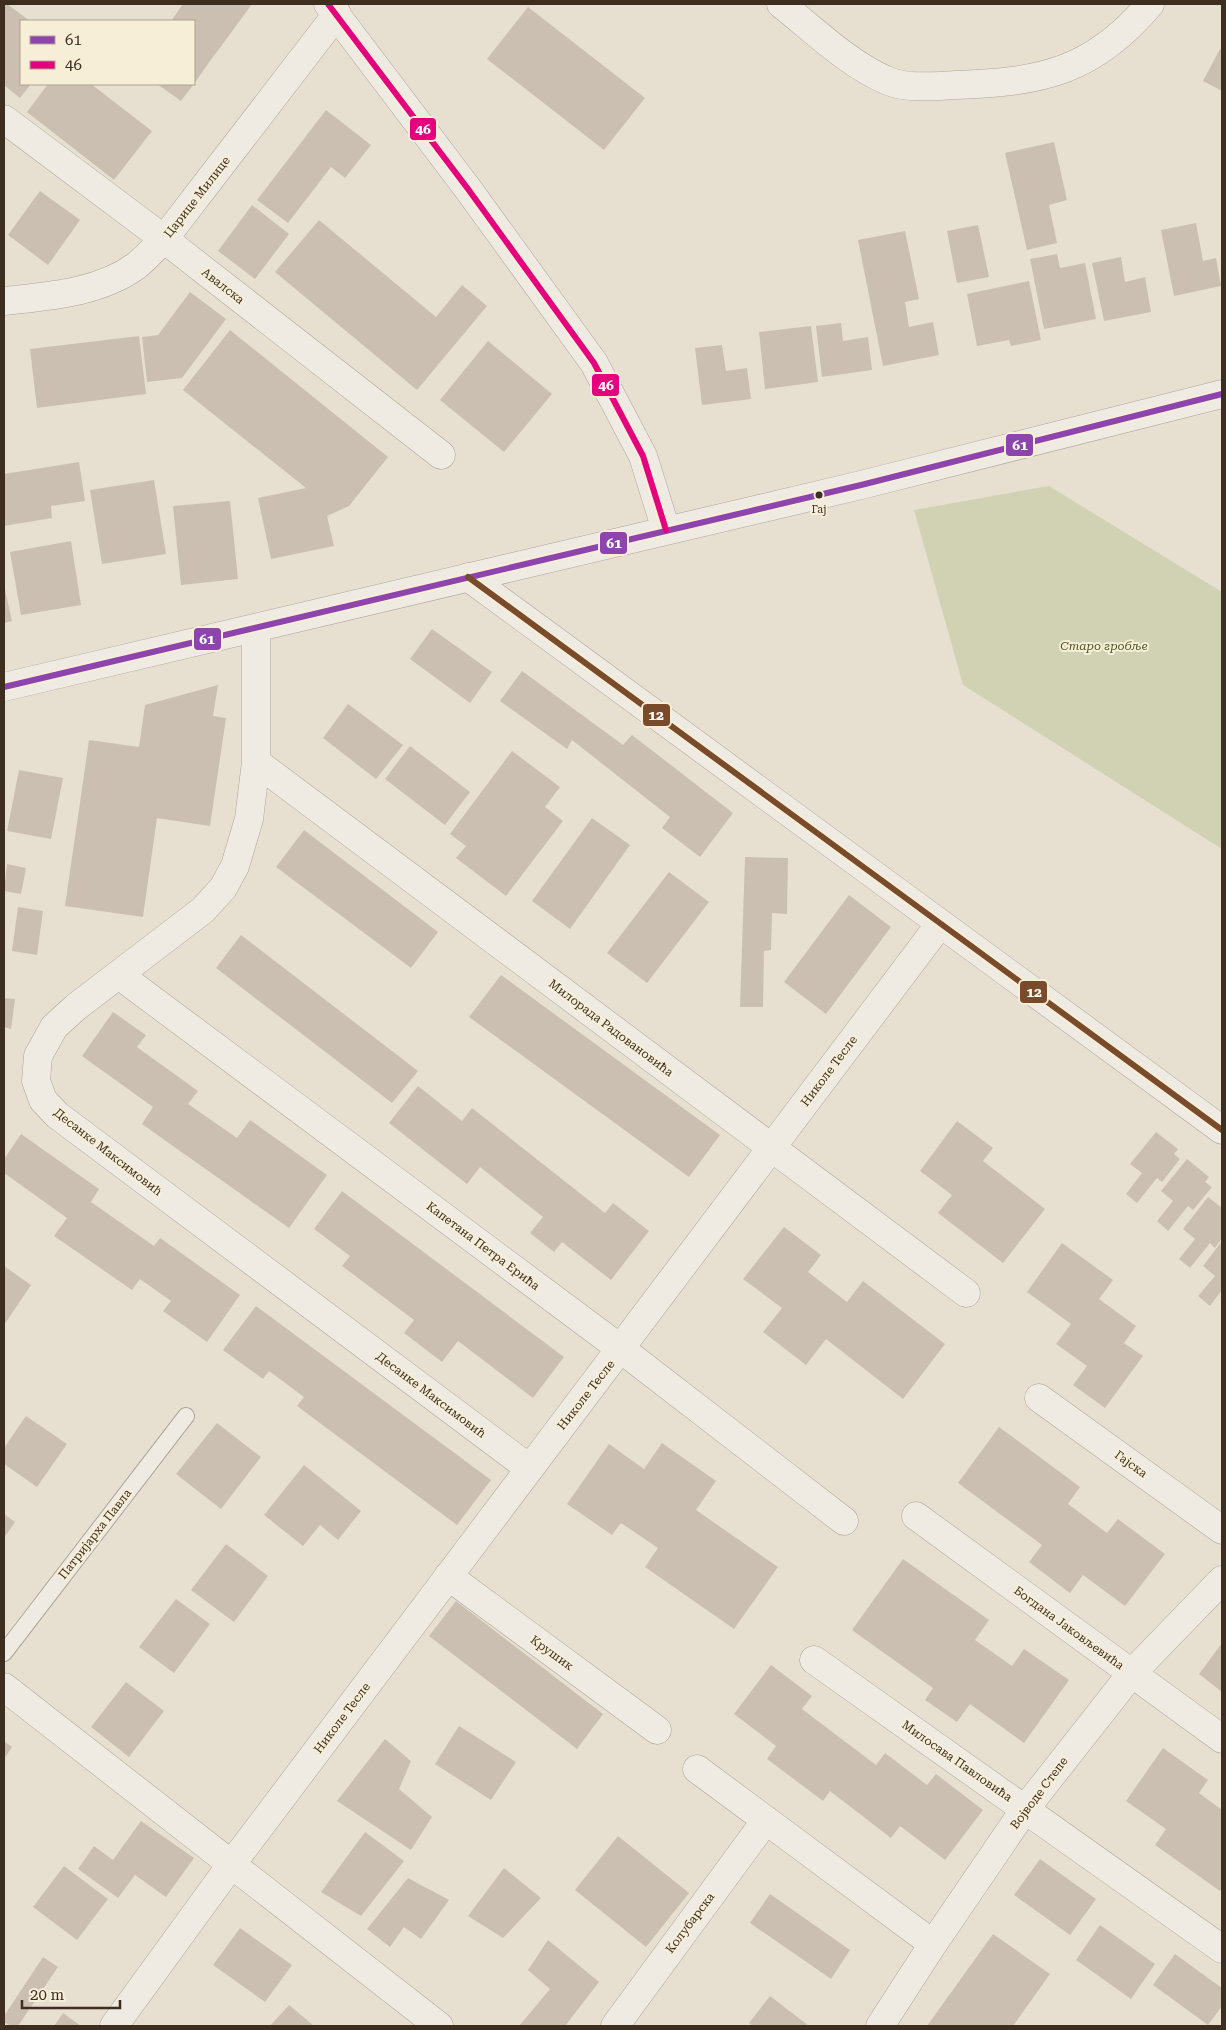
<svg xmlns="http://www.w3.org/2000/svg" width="1226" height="2030" viewBox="0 0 1226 2030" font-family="'Roboto Serif',serif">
	<rect width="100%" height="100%" fill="#e7e0d1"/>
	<path fill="#d1d1b3" d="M1049 486 1222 592V849L963 685 914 510Z"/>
	<path fill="#cbbfb2" d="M4 4H7L30 21H21V84H31L20 98 4 85Z
		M183 4H252L225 41 210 61 196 81 181 101 157 84H194V21H171Z
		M528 7 645 98 604 150 487 59Z
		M1220 49 1222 50V91L1203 81Z
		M48 84H91L152 131 114 180 27 112Z
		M326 110 371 145 345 178 331 167 288 223 257 200Z
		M1054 142 1067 200 1049 205 1057 243 1027 250 1005 153Z
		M40 191 80 220 48 265 8 235Z
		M252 205 289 234 255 279 218 251Z
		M319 220 436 317 462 285 487 306 417 390 275 272Z
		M1196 223 1203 261 1216 258 1221 286 1174 296 1161 230Z
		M978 225 989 277 957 283 947 231Z
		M905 231 919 299 905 302 909 327 933 322 939 355 883 366 858 240Z
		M1057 254 1060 268 1085 263 1096 319 1044 329 1030 259Z
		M1121 257 1125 282 1145 277 1151 312 1104 321 1092 263Z
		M1029 281 1041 340 1011 346 1009 340 977 346 967 294Z
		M190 292 226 319 182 378 147 382 142 337 158 335Z
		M841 323 843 341 868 337 872 370 822 377 816 326Z
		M811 326 818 382 765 389 759 332Z
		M230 330 388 457 349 506 327 516 334 546 271 559 258 498 306 488 183 390Z
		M139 336 146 394 37 408 30 349Z
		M488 341 552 394 504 452 440 400Z
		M722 345 726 371 747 368 751 399 702 405 695 348Z
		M79 462 85 501 51 506 52 518 4 526V474Z
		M154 480 166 554 102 564 90 490Z
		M230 501 238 579 181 585 173 506Z
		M71 541 81 605 21 615 10 552Z
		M4 585 12 621 4 623Z
		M432 629 492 672 470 703 410 659Z
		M522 671 623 745 632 735 733 813 700 857 662 828 670 817 572 740 567 749 500 701Z
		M218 685 213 716 226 718 210 826 157 818 143 917 65 906 89 740 139 747 145 705Z
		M348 704 403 745 376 779 323 738Z
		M410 746 470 792 445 825 385 779Z
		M512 751 560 787 545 807 563 821 506 896 456 858 466 846 450 834Z
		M19 770 63 778 51 839 7 831Z
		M592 818 630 845 570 929 532 901Z
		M304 830 438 932 411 968 276 867Z
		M745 857 788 858 787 914 772 913 771 950 764 951 763 1007H740Z
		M7 864 26 868 21 894 4 891Z
		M669 872 709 902 647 983 607 953Z
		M849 895 891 927 826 1014 784 982Z
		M18 907 43 911 37 955 12 951Z
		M241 935 418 1071 392 1103 216 968Z
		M501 975 720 1135 689 1177 469 1017Z
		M4 998 15 999 11 1029 4 1027Z
		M113 1012 146 1035 137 1047 198 1091 188 1104 237 1138 250 1120 327 1175 289 1228 142 1124 153 1107 82 1056Z
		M418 1086 462 1121 472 1108 605 1213 613 1203 649 1231 611 1280 562 1242 554 1252 530 1233 543 1217 480 1167 467 1184 389 1123Z
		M957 1121 993 1148 983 1161 1045 1209 1003 1263 938 1213 952 1195 920 1171Z
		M1156 1132 1178 1149 1174 1154 1180 1159 1162 1182 1157 1178 1137 1203 1126 1194 1142 1173 1130 1164Z
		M21 1134 99 1189 91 1202 154 1246 160 1238 240 1295 207 1342 163 1311 171 1301 140 1279 132 1290 54 1236 67 1218 4 1173V1159Z
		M1187 1159 1209 1177 1205 1182 1212 1187 1193 1210 1188 1206 1168 1231 1157 1221 1173 1201 1161 1191Z
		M342 1191 564 1357 533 1398 458 1341 442 1362 404 1333 414 1320 342 1266 350 1256 314 1229Z
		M1208 1197 1222 1208V1238L1215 1248 1210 1243 1190 1268 1179 1259 1195 1239 1183 1229Z
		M784 1227 821 1255 808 1272 847 1302 863 1281 945 1344 903 1399 826 1339 806 1365 763 1332 782 1308 743 1279Z
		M1222 1241V1290L1210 1306 1198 1296 1215 1276 1203 1266Z
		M1062 1243 1113 1280 1099 1299 1136 1326 1124 1343 1143 1356 1105 1408 1073 1385 1087 1366 1056 1344 1071 1324 1027 1292Z
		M4 1266 31 1285 4 1325Z
		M256 1306 491 1480 457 1525 297 1406 304 1397 269 1371 263 1379 223 1350Z
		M26 1416 67 1444 37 1487 4 1464V1448Z
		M217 1423 261 1457 221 1509 176 1474Z
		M999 1427 1080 1487 1068 1504 1107 1533 1118 1519 1165 1554 1125 1606 1083 1575 1070 1593 1029 1562 1042 1545 958 1483Z
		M662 1443 716 1481 696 1510 778 1567 734 1629 645 1567 658 1548 621 1523 612 1535 567 1504 609 1444 644 1469Z
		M304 1465 361 1511 338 1540 320 1525 303 1546 264 1515Z
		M4 1514 15 1522 4 1538Z
		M226 1544 268 1576 234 1622 191 1590Z
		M903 1559 989 1620 975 1640 1012 1666 1024 1649 1069 1680 1024 1743 970 1704 957 1722 925 1700 933 1688 852 1630Z
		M176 1599 210 1624 174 1673 139 1647Z
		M456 1601 603 1714 577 1749 429 1636Z
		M1222 1643V1692L1199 1674Z
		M771 1665 812 1696 802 1709 876 1765 885 1753 927 1785 936 1774 983 1810 945 1860 900 1826 891 1838 830 1791 823 1801 767 1759 776 1746 734 1714Z
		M126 1682 164 1711 129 1757 91 1727Z
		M459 1726 516 1762 491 1800 435 1764Z
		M385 1739 411 1761 399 1789 432 1817 411 1850 337 1801Z
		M4 1741 12 1747 4 1759Z
		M1163 1748 1208 1780 1199 1793 1222 1810V1888L1220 1891 1155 1845 1166 1829 1126 1801Z
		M141 1821 194 1858 166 1897 135 1875 118 1898 78 1869 94 1846 113 1860Z
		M365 1832 404 1861 361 1916 321 1892Z
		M618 1836 689 1893 646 1947 575 1890Z
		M1040 1859 1096 1899 1070 1935 1014 1895Z
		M64 1866 108 1899 77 1940 33 1907Z
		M504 1868 541 1898 503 1938 468 1916Z
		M408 1878 449 1900 421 1939 404 1927 390 1947 367 1929Z
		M770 1894 850 1950 831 1979 750 1923Z
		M1100 1925 1155 1964 1131 1999 1076 1960Z
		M240 1928 292 1965 265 2002 213 1965Z
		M993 1934 1050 1974 1013 2026H927Z
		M548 1940 599 1982 565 2026H519L550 1989 528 1970Z
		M1175 1954 1222 1988V2006L1208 2025 1153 1985Z
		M43 1957 58 1967 18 2026H11L4 2022V2016Z
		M770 1996 809 2026H753L749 2023Z
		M289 2005 314 2026H270Z
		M63 2013 81 2026H54Z"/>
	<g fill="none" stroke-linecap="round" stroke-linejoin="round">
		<g stroke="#ada599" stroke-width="18">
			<path id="service" d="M4 1653 186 1416"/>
		</g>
		<g stroke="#ada599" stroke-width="29">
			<path id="minor" d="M328 4 468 189 594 363 643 456 666 530
				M781 4C814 30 848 64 888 81 907 89 935 86 956 85 1041 82 1093 72 1150 4
				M4 119 164 239 441 455
				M4 301C48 296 99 293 136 266 146 258 155 248 164 239L337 14
				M468 577 1222 1130
				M256 628V762L249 819 235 866 223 888 203 910 76 1007 54 1027 38 1056 36 1081 43 1100 57 1115 529 1468
				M256 762 966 1293
				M119 975 621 1349 844 1521
				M1039 1398 1222 1530
				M916 1516 1222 1739
				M448 1576 657 1730
				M814 1660 1222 1949
				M4 1687 439 2026
				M697 1769 933 1944
				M114 2026 231 1865 940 924
				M615 2026 766 1820
				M880 2026 933 1944 1025 1809 1132 1673 1222 1580"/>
		</g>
		<g stroke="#ada599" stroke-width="29">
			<path id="tertiary" d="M4 687 861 485 1222 394"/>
		</g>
		<use href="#service" stroke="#efebe3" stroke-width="16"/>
		<use href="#minor" stroke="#efebe3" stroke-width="28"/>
		<use href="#tertiary" stroke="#efebe3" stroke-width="28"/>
		<g stroke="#f7eed8" stroke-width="10">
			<path id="bus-1" d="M4 687 861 485 1222 394"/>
		</g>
		<g stroke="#f7eed8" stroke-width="10">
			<path id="bus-2" d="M328 4 468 189 594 363 643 456 666 530"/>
		</g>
		<g stroke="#f7eed8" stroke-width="10">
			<path id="bus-3" d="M468 577 1222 1130"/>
		</g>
		<use href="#bus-1" stroke="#8e44ad" stroke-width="6"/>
		<use href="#bus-2" stroke="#e5007d" stroke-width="6"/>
		<use href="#bus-3" stroke="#7a4b2a" stroke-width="6"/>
	</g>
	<circle fill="#3d2e20" stroke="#f7eed8" stroke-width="2" cx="819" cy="495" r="4.5"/>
	<g text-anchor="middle" stroke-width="4" stroke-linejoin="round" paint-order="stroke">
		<g font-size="11" fill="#3d2e20" stroke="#f7eed8">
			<text x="819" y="513">Гај</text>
		</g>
		<g font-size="12" fill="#3d2e20" stroke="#f7eed8">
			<text transform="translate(197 197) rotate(-52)" y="4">Царице Милице</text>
			<text transform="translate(223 286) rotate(38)" y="4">Авалска</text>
			<text transform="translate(611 1028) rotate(37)" y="4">Милорада Радовановића</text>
			<text transform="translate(829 1071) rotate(-53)" y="4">Николе Тесле</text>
			<text transform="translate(108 1152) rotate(38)" y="4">Десанке Максимовић</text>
			<text transform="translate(483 1246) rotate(37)" y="4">Капетана Петра Ерића</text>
			<text transform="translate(431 1395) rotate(37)" y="4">Десанке Максимовић</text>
			<text transform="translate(586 1395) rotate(-52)" y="4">Николе Тесле</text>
			<text transform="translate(1131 1464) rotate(36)" y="4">Гајска</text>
			<text transform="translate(95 1534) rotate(-52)" y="4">Патријарха Павла</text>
			<text transform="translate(1069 1628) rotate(36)" y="4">Богдана Јаковљевића</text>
			<text transform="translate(552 1653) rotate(36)" y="4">Крушик</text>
			<text transform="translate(342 1718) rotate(-53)" y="4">Николе Тесле</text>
			<text transform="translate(957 1761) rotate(35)" y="4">Милосава Павловића</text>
			<text transform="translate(1039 1793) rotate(-53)" y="4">Војводе Степе</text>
			<text transform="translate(690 1923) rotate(-53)" y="4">Колубарска</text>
		</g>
		<g font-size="12" font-style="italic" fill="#4d5a26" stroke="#f7eed8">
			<text x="1104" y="650">Старо гробље</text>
		</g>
	</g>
	<g stroke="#f7eed8" stroke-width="2">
		<rect x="409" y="117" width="28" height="24" rx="5" fill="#e5007d"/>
		<rect x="591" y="373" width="29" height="24" rx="5" fill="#e5007d"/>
		<rect x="1005" y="433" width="29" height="24" rx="5" fill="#8e44ad"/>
		<rect x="599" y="531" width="29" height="24" rx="5" fill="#8e44ad"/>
		<rect x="193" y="627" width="29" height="24" rx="5" fill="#8e44ad"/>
		<rect x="642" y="703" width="29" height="24" rx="5" fill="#7a4b2a"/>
		<rect x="1019" y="980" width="29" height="24" rx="5" fill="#7a4b2a"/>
	</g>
	<g font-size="14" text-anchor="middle" font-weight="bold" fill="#fff">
		<text x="423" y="134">46</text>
		<text x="606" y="390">46</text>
		<text x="1020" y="450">61</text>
		<text x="614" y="548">61</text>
		<text x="207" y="644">61</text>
		<text x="656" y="720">12</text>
		<text x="1034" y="997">12</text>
	</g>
	<rect width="1226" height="2030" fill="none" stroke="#3d2e20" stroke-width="10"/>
	<rect x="20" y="20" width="175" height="65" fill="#f7eed8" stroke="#ada18e"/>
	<rect x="30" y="36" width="25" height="8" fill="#8e44ad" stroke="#ada18e"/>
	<text x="65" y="45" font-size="15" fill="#3d2e20">61</text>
	<rect x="30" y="61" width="25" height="8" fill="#e5007d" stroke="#ada18e"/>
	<text x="65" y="70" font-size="15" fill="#3d2e20">46</text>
	<path d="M22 2000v8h98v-8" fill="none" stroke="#3d2e20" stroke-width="2.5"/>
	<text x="30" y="2000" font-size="15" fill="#3d2e20" stroke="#f7eed8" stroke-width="4" paint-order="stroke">20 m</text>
</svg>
